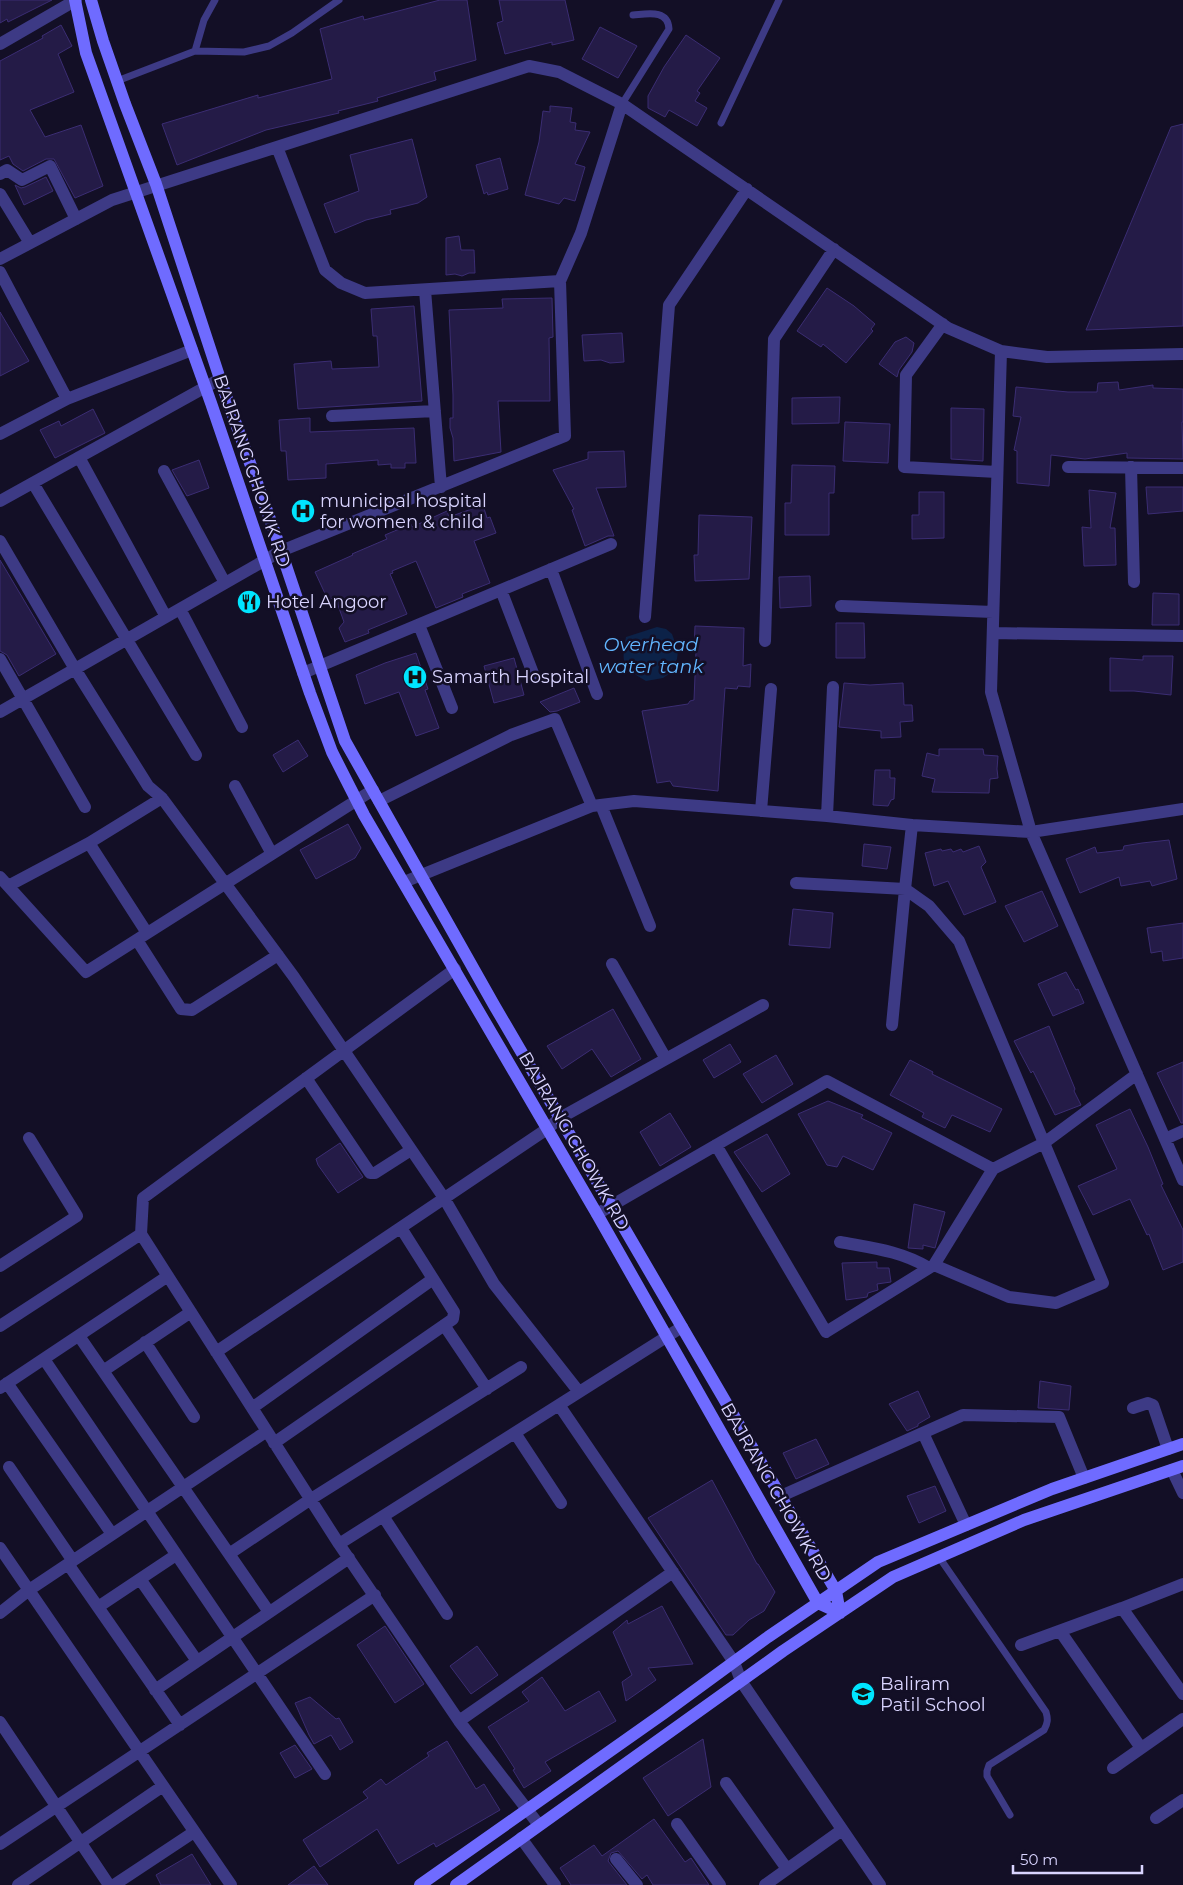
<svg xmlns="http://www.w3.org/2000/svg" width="1183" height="1885" viewBox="0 0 1183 1885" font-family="Montserrat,sans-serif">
	<rect width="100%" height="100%" fill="#130f26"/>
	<path fill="#0c2248" d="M657 627 666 629 672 634 678 651 677 659 669 674 663 678 646 681C622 667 621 664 626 637Z"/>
	<path fill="#241b47" stroke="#3b2d73" d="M0 0H52L8 22 7 19 0 23Z
		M440 0H467L476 60 434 72 436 80 377 98 378 101 338 111 339 113 266 130 177 165 162 124 258 95V98L332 79 320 29 363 16 364 20Z
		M499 0H565L574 40 552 45V42L505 54 497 23 503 21Z
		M61 25 72 46 58 54 74 92 30 110 45 137 81 125 103 186 75 198 54 159H46L23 171 13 164 9 156 0 160V61L43 38 42 36Z
		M600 27 637 46 618 78 582 59Z
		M686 35 720 58 697 91 700 93 695 101 707 108 697 126 669 110 665 117 648 108V96L664 67Z
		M550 106 572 108 570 122 576 123 575 130 590 132 575 164 585 167 575 201 564 198 559 204 525 195 539 142 543 111 550 112Z
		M1183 124V326L1086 330 1171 127Z
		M412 139 427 197 418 203 390 210 391 214 366 220 335 233 324 204 359 191 350 155Z
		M500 158 508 189 488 195 487 192 484 194 476 165Z
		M46 177 53 191 24 205 15 185 21 188 25 187Z
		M459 236 461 250H474L475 273H469L462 276 455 274 446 275V238Z
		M827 288 854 306 875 324 871 329 873 331 846 363 823 344 821 347 797 331Z
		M552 298 553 337 549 338 550 401H498L501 452 454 461 453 438 450 428V418H453V395L449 310 503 308 502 299Z
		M414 306 422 401 298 409 294 364 331 361 332 369 379 367 377 336H373L371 309Z
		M0 312 29 361 0 376Z
		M622 333 624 362 610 363 601 360 584 361 582 335Z
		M906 337 914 343 912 352 899 370 897 377 879 364 895 342Z
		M1118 382 1119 390 1153 385V388L1183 389V422H1182L1183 459 1127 458V453L1085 459 1051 455 1049 486 1017 483V451L1014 450 1021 417 1013 416 1016 387 1068 392H1097L1098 383Z
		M840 397 839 423 792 424V398Z
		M951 408 984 409 983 461 951 459Z
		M93 409 105 433 55 458 40 430 59 421 61 426Z
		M310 418V432L414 428 416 463H405V468H391V464L378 465V460L326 464V478L288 480 286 451H281L279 420Z
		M845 422 890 424 888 463 843 461Z
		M624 451 626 487 596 488 614 536H608L585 546 572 510 574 509 553 470 588 459V452Z
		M199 460 209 488 187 496 172 470Z
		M792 465 835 466 834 493H829V535H785V503H791Z
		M1146 487H1183V511L1148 514Z
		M1089 490 1116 493 1110 528H1115L1116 565 1084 566 1082 527 1091 528Z
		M919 492H944V538L912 539V515H919Z
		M483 505 487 518 490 517 496 533 474 541 490 583 462 594 463 597 436 608 416 561 392 571 393 573 390 574 407 614 368 630 369 633 345 642 339 628 344 622 335 597 328 600 315 572 353 555 352 554 387 539 385 535 411 524 412 527 447 511 449 517Z
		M699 515 752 517 749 579 695 581 694 555H698Z
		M0 560 56 654 19 676 7 655 0 651Z
		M810 576 811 606 780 608 779 577Z
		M1153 593 1179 594V625H1152Z
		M836 623H864L865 658H836Z
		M695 626 744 628 743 666 751 664 750 687 738 686 737 689 725 688 718 791 673 786 670 781 657 783 642 711 688 704 690 701 694 700 696 651H694Z
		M416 653 428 689 425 690 439 728 416 736 399 692 365 704 356 675 385 663Z
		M1143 656H1173L1171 695 1134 691H1110V658L1143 660Z
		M514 658 524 695 494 703 484 666Z
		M844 683 870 685 903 683 904 705H912L913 721 900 722 901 737 881 738V731L839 727Z
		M574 688 580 702 557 711 550 712 540 702Z
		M298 740 308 756 283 772 273 755Z
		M939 749H983L984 755 998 756 997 769 998 778 990 779 989 793 932 792 935 779 922 776 927 753 939 756Z
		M875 770H890V778H895L894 799 891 800 888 806 873 805Z
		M348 824 361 848 355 858 316 879 300 850Z
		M1169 840 1177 879 1152 886 1150 881 1121 886 1119 877 1080 893 1066 859 1095 847 1097 853 1123 850 1124 846 1142 843Z
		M864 844 891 847 887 869 862 866Z
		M979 846 986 862 981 867 996 902 964 915 948 881 934 886 925 853 941 849 942 851 951 849 953 852 961 849 963 852Z
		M1042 891 1058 926 1024 942 1005 906Z
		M793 909 833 913 830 948 789 945Z
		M1183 923V958L1163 961 1162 951 1151 953 1147 928Z
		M1066 972 1076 990 1078 989 1084 1003 1053 1016 1038 984Z
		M613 1009 641 1059 611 1077 592 1049 562 1069 547 1046Z
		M1049 1026 1075 1089 1074 1091 1081 1105 1055 1115 1033 1071 1031 1073 1014 1041Z
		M730 1044 741 1062 714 1078 703 1060Z
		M776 1055 793 1084 762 1103 743 1074Z
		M910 1060 933 1072 932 1074 1002 1109 990 1132 952 1115 945 1128 922 1117 924 1113 890 1095Z
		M1183 1062V1123H1181L1157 1073Z
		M828 1101 863 1115 861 1118 892 1133 873 1170 843 1156 837 1167 827 1165 798 1114Z
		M1130 1109 1148 1147 1163 1184 1161 1185 1183 1230V1262L1163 1270 1149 1234 1147 1235 1130 1199 1093 1215 1078 1186 1117 1169 1096 1125Z
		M670 1113 691 1147 660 1166 640 1132Z
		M767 1134 790 1174 762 1192 734 1152Z
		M340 1143 363 1177 338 1193 318 1165 316 1159Z
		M914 1204 945 1212 935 1248 923 1245V1249L908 1248Z
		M877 1262V1268H889L891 1282 877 1284 878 1290 868 1293 867 1297 846 1300 842 1263Z
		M1040 1381 1071 1386 1069 1410 1038 1408Z
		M918 1391 930 1417 918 1424V1426L907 1431 889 1404Z
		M816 1439 829 1464 796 1479 783 1453Z
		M712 1480 757 1564H758L775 1592 764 1611 749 1620 733 1635H726L648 1518Z
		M935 1486 946 1511 919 1523 907 1496Z
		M662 1606 693 1664 648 1668 656 1680 626 1701 622 1682 632 1675 613 1632 627 1620 628 1624Z
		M385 1626 424 1684 395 1703 357 1645Z
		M477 1646 498 1675 471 1694 450 1666Z
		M542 1677 565 1711 599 1691 616 1721 545 1762 551 1771 524 1788 513 1770 515 1769 488 1727 529 1701 522 1692Z
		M310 1697 336 1719 339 1718 353 1742 340 1750 331 1735 314 1744 309 1735 295 1703Z
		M703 1739 711 1787 668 1816 643 1778Z
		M447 1741 476 1789 484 1784 500 1810 436 1847 434 1843 398 1864 377 1829 320 1867 303 1840 368 1798 363 1792 381 1779 386 1785 429 1756 427 1753Z
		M295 1745 312 1769 295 1778 280 1753Z
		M654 1819 685 1862 691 1858 709 1885H653L647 1875 642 1879 618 1851 611 1853 608 1861 627 1885H571L560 1868 594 1845 602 1856Z
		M192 1854 211 1885H161L156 1875Z
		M314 1866 328 1885H288Z"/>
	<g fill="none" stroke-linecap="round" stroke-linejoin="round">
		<path stroke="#3d3a85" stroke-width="7" d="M195 51 204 20 215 0
			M117 81 195 51 244 52 269 46 292 33 339 0
			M622 104 669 29C668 9 647 14 633 15
			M721 123 779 0
			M939 1557 1046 1712C1048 1719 1048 1723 1044 1730L989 1765 987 1771V1776L1010 1815"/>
		<path stroke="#3d3a85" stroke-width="12" d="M0 44 76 0
			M277 147 325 270 341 283 365 293 560 281
			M0 174 7 170 22 180 50 166 76 219
			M0 194 30 243
			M0 259 112 200 529 66 559 72 622 104 948 328 1001 351 1047 357 1183 354
			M0 272 67 399
			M425 290 441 487
			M943 324 906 375 904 467 997 472
			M1001 351 991 692 1031 832 1183 1180
			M332 416 435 411
			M0 434 67 399 192 350
			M79 457 166 617
			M1068 467 1183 468
			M1131 467 1134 582
			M164 471 225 583
			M33 483 196 755
			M0 501 220 379
			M0 541 75 669 148 786 162 798 294 977 444 1198 494 1284 579 1392
			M551 569 597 694
			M501 590 534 676
			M841 606 993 612
			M180 609 242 727
			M645 617 669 305 747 189
			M419 625 452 708
			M993 633 1183 636
			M765 641 774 339 834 249
			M0 659 85 807
			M303 673 611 544
			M0 712 281 551 565 436 560 281 581 233 622 104
			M235 786 272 854
			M379 801 511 735 555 719 592 806
			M601 805 650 926
			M761 811 771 689
			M827 816 833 687
			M912 825 905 889 929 906 959 941 1103 1283 1056 1303 1009 1297 934 1265
			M89 843 147 933
			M0 877 86 972 373 790
			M404 882 592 806 634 801 827 816 912 825 1031 832 1183 809
			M796 883 905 889 892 1025
			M8 886 89 843 162 798
			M137 940 181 1009 192 1010 278 955
			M612 964 666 1059
			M455 969 143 1198 141 1234 339 1544 459 1721 539 1825
			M306 1078 370 1173H375L411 1150
			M1165 1139 1183 1131
			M716 1145 826 1332 934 1265 993 1169 1044 1143 1137 1074
			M597 1214 827 1081 993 1169
			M840 1242C872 1248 901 1251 929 1268
			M0 1266 77 1216 29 1138
			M444 1325 487 1389
			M0 1326 141 1234
			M79 1336 269 1612
			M145 1342 194 1417
			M216 1352 547 1129 560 1118 763 1005
			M44 1359 325 1774
			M103 1371 191 1312
			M7 1383 112 1534
			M0 1388 168 1276
			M559 1405 734 1662 741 1681 880 1885
			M252 1408 433 1279
			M1133 1408 1148 1403 1153 1405 1168 1449
			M515 1433 561 1503
			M923 1433 966 1525
			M274 1443 453 1319 454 1312 401 1228
			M9 1467 73 1561
			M1172 1470 1183 1493
			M781 1496 963 1415 1059 1417 1084 1478
			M383 1516 447 1614
			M339 1544 682 1327
			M0 1548 231 1885
			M229 1554 311 1499 521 1367
			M68 1564 180 1725
			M140 1579 197 1661
			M1183 1584 1122 1608 1183 1694
			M98 1607 176 1555
			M0 1613 29 1590 267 1431
			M1060 1631 1141 1748
			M1021 1645 1122 1608
			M155 1690 349 1558
			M459 1721 673 1572
			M0 1722 109 1885
			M1113 1768 1183 1719
			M726 1783 787 1869
			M1156 1818 1183 1800
			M677 1824 720 1885
			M521 1838 555 1885
			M0 1844 375 1595
			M616 1859 637 1885
			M18 1885 163 1786
			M114 1885 194 1832
			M765 1885 842 1830"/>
		<path stroke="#6f6bff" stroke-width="12" d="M75 0 86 53 211 403 310 693 332 752 364 815 597 1214 818 1603 840 1613
			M91 0 103 41 125 104 156 184 220 379 276 536 345 741 494 1005 836 1591 840 1613
			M420 1885 664 1713 768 1637 878 1562 1052 1489 1183 1444
			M456 1885 783 1651 893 1577 1024 1520 1183 1466"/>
	</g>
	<defs>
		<g id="hospital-disc" transform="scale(1.25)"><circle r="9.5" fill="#00e5ff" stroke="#130f26"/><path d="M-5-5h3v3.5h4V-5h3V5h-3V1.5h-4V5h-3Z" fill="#111"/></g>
		<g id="restaurant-disc" transform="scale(1.25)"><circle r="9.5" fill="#00e5ff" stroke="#130f26"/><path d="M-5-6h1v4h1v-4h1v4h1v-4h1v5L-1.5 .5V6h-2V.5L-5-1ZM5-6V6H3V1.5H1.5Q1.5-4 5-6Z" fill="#111"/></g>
		<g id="school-disc" transform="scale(1.25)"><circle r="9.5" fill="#00e5ff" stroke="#130f26"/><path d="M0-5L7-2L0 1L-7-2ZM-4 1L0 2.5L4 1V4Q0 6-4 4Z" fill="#111"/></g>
	</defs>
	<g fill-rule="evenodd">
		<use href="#hospital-disc" x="303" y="511"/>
		<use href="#restaurant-disc" x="249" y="602"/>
		<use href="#hospital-disc" x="415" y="677"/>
		<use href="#school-disc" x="863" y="1694"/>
	</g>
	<g text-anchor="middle" stroke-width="5" stroke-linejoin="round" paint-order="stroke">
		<g font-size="18" fill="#d9d4ff" stroke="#130f26">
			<text transform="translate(252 471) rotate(71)" y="6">BAJRANG CHOWK RD</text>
			<text transform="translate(574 1141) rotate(60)" y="6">BAJRANG CHOWK RD</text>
			<text transform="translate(776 1492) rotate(60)" y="6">BAJRANG CHOWK RD</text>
		</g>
		<g font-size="18" fill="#d9d4ff" stroke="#130f26" text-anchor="start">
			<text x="320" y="507">municipal hospital<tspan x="320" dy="21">for women &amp; child</tspan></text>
			<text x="266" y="608">Hotel Angoor</text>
			<text x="432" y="683">Samarth Hospital</text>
			<text x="880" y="1690">Baliram<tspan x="880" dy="21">Patil School</tspan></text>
		</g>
		<g font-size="19" font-style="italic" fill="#62b6ff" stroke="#130f26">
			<text x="651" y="651">Overhead<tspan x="651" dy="22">water tank</tspan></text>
		</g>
	</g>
	<path d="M1013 1865v8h129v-8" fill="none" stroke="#d9d4ff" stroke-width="2.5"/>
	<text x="1020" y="1865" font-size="15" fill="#d9d4ff" stroke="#130f26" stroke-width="4" paint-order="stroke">50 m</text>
</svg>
